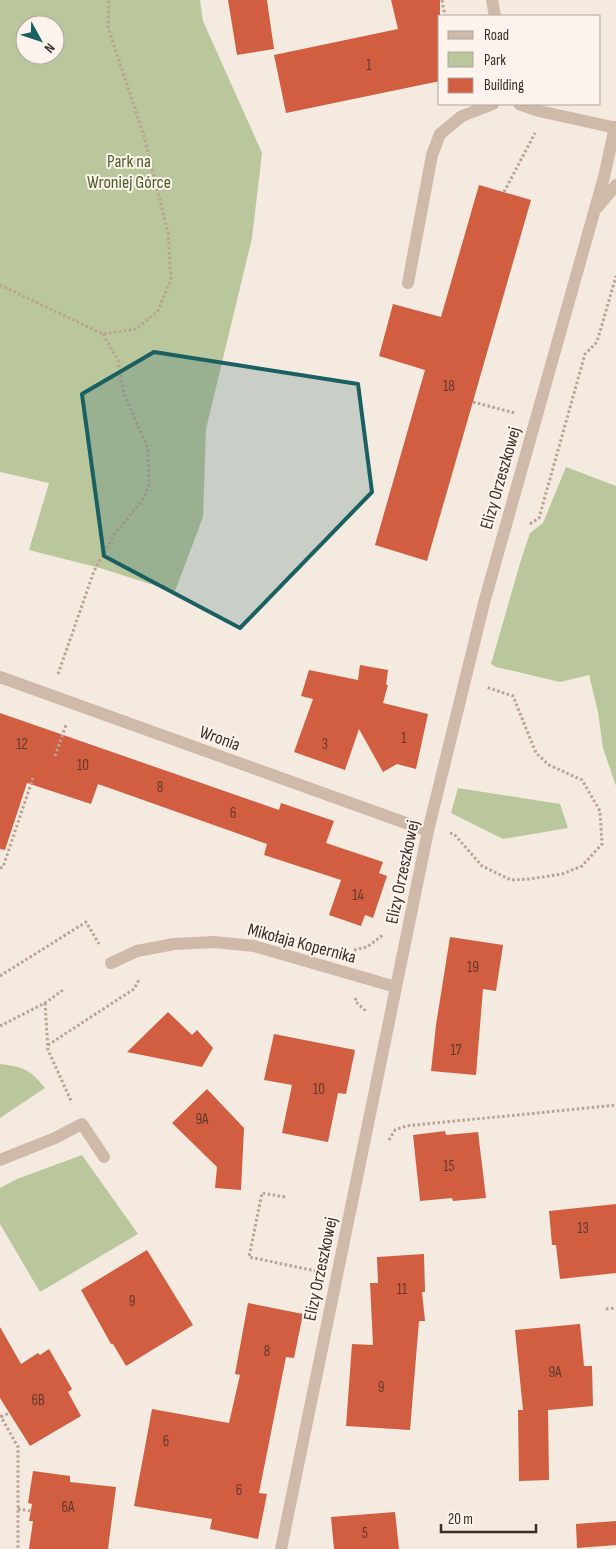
<svg xmlns="http://www.w3.org/2000/svg" width="616" height="1549" viewBox="0 0 616 1549" font-family="'Sofia Sans Condensed',sans-serif">
	<rect width="100%" height="100%" fill="#f5eadf"/>
	<path fill="#bac69c" fill-rule="evenodd" d="M0 0H200L203 21 262 153 252 238 206 429 203 517 174 594 166 589 100 568 29 550 49 483 0 472ZM25 25H55V55H25Z
		M566 467 616 486V786L603 748 598 712 589 675 560 682 496 667 491 664 521 560 530 533 543 523Z
		M458 788 560 804 568 828 503 839 451 813Z
		M0 1064C23 1067 30 1069 45 1088L0 1118Z
		M82 1155 138 1234 40 1292 0 1224V1188L17 1179Z"/>
	<path fill="#d15e40" d="M228 0H267L274 49 237 55Z
		M391 0H440V81L286 113 274 55 398 29Z
		M479 185 531 200 427 561 375 545 425 370 379 356 393 304 441 317Z
		M360 665 388 670 386 685H388L383 703 428 714 416 769 397 764 383 772 359 729 345 770 294 752 313 699 301 696 309 670 358 680Z
		M0 713 279 810 281 803 334 821 326 843 383 862 379 873 387 876 373 918 365 915 361 926 329 915 341 880 264 855 267 844 98 784 91 804 27 783 5 850 0 849Z
		M450 937 503 945 496 991 483 989 476 1075 431 1071 436 1025Z
		M168 1012 192 1035 197 1030 213 1048 202 1067 127 1052Z
		M274 1034 355 1050 346 1094 338 1093 328 1142 282 1133 292 1085 264 1080Z
		M207 1089 244 1128 241 1190 215 1188 217 1167 172 1123Z
		M445 1131 446 1135 478 1132 486 1198 453 1201 452 1198 420 1201 413 1135Z
		M616 1204V1273L560 1279 556 1245H552L549 1211Z
		M147 1250 193 1325 126 1366 113 1344H111L81 1290Z
		M424 1254 425 1292H422L425 1321H419L410 1430 346 1426 352 1344 373 1345 370 1283H378L377 1257Z
		M248 1303 303 1314 294 1358 286 1357 259 1493 267 1494 258 1539 210 1529 212 1519 134 1506 152 1409 229 1423 240 1375 235 1374Z
		M580 1324 584 1366H592L593 1406 548 1410 549 1480 519 1481 518 1410H523L515 1330Z
		M0 1327 21 1364 38 1353 40 1355 49 1349 72 1389 68 1392 81 1416 30 1446 0 1398Z
		M33 1471 70 1476V1482L116 1487 108 1549H29L33 1521H29L32 1504 28 1503Z
		M395 1512 399 1549H334L331 1517Z
		M616 1521V1545L577 1548 576 1524Z"/>
	<g fill="none" stroke-linecap="round" stroke-linejoin="round">
		<path stroke="#bba293" stroke-width="3" stroke-dasharray="2.5 2.5" stroke-linecap="butt" d="M442 0 445 16
			M504 192 535 133
			M0 285 103 334 136 329 158 311 171 279 168 233 144 136 108 27 109 0
			M473 402 515 413
			M530 524 539 518 585 354 597 342 616 276
			M58 674 94 571 114 535 144 498 149 485 148 448 124 394 118 360 103 334
			M55 756 66 725
			M450 833 454 834 482 866 511 880 529 879 562 874 582 866 602 844 600 811 582 780 549 765 536 753 513 696 486 687
			M0 868 3 867 33 778
			M354 950 367 947 383 935
			M0 976 86 922 99 944
			M356 998 355 1001 367 1012
			M45 1003 48 1050 72 1103
			M0 1026 45 1003 63 990
			M48 1045 134 989 140 978
			M389 1140 395 1130 406 1126 616 1105
			M285 1197 262 1193 249 1257 316 1271
			M606 1309 616 1308
			M0 1415 18 1447V1549
			M1 1417 9 1413
			M18 1509 31 1511"/>
		<path stroke="#cfb9a9" stroke-width="12" d="M408 283 432 155 440 134 462 116 493 104
			M0 1160 55 1138 82 1124 104 1157"/>
		<path stroke="#cfb9a9" stroke-width="12" d="M492 0 495 16
			M519 104 539 111 616 128
			M597 208 616 185
			M0 677 428 831
			M111 963 137 951 174 944 214 942 254 946 396 987
			M281 1549 428 831 484 603 604 177 615 127"/>
	</g>
	<path fill="#1a6062" fill-opacity="0.2" stroke="#1a6062" stroke-width="4" stroke-linejoin="round" d="M154 352 358 384 372 492 240 628 104 556 82 394Z"/>
	<g text-anchor="middle" stroke-width="4" stroke-linejoin="round" paint-order="stroke">
		<g font-size="15" fill="#603a2f">
			<text x="369" y="70">1</text>
			<text x="449" y="391">18</text>
			<text x="404" y="743">1</text>
			<text x="22" y="749">12</text>
			<text x="325" y="749">3</text>
			<text x="83" y="770">10</text>
			<text x="160" y="792">8</text>
			<text x="233" y="818">6</text>
			<text x="358" y="900">14</text>
			<text x="473" y="972">19</text>
			<text x="456" y="1055">17</text>
			<text x="319" y="1094">10</text>
			<text x="202" y="1124">9A</text>
			<text x="449" y="1171">15</text>
			<text x="583" y="1233">13</text>
			<text x="402" y="1294">11</text>
			<text x="132" y="1306">9</text>
			<text x="267" y="1356">8</text>
			<text x="555" y="1377">9A</text>
			<text x="381" y="1392">9</text>
			<text x="38" y="1405">6B</text>
			<text x="166" y="1446">6</text>
			<text x="239" y="1495">6</text>
			<text x="68" y="1512">6A</text>
			<text x="365" y="1538">5</text>
		</g>
		<g font-size="18" fill="#4c5d2a" stroke="#fcf4ec">
			<text x="129" y="167">Park na<tspan x="129" dy="21">Wroniej Górce</tspan></text>
		</g>
		<g font-size="18" fill="#3b2e29" stroke="#fcf4ec">
			<text transform="translate(500 478) rotate(-74)" y="6">Elizy Orzeszkowej</text>
			<text transform="translate(220 738) rotate(20)" y="6">Wronia</text>
			<text transform="translate(402 872) rotate(-78)" y="6">Elizy Orzeszkowej</text>
			<text transform="translate(302 943) rotate(15)" y="6">Mikołaja Kopernika</text>
			<text transform="translate(320 1269) rotate(-78)" y="6">Elizy Orzeszkowej</text>
		</g>
	</g>
	<rect x="438" y="15" width="162" height="90" fill="#fcf4ec" stroke="#afa59e"/>
	<rect x="448" y="31" width="25" height="8" fill="#cfb9a9" stroke="#afa59e"/>
	<text x="484" y="40" font-size="15" fill="#3b2e29">Road</text>
	<rect x="448" y="52" width="25" height="15" fill="#bac69c" stroke="#afa59e"/>
	<text x="484" y="65" font-size="15" fill="#3b2e29">Park</text>
	<rect x="448" y="78" width="25" height="15" fill="#d15e40" stroke="#afa59e"/>
	<text x="484" y="90" font-size="15" fill="#3b2e29">Building</text>
	<g transform="translate(40 40) rotate(130)"><circle r="24" fill="#fcf4ec" stroke="#afa59e"/>
	<path d="M0-4L9 19L0 12L-9 19Z" fill="#1a6062"/>
	<text y="-8" font-size="14" font-weight="bold" text-anchor="middle" fill="#3b2e29">N</text>
	</g>
	<path d="M441 1524v8h95v-8" fill="none" stroke="#3b2e29" stroke-width="2.5"/>
	<text x="448" y="1524" font-size="15" fill="#3b2e29" stroke="#fcf4ec" stroke-width="4" paint-order="stroke">20 m</text>
</svg>
